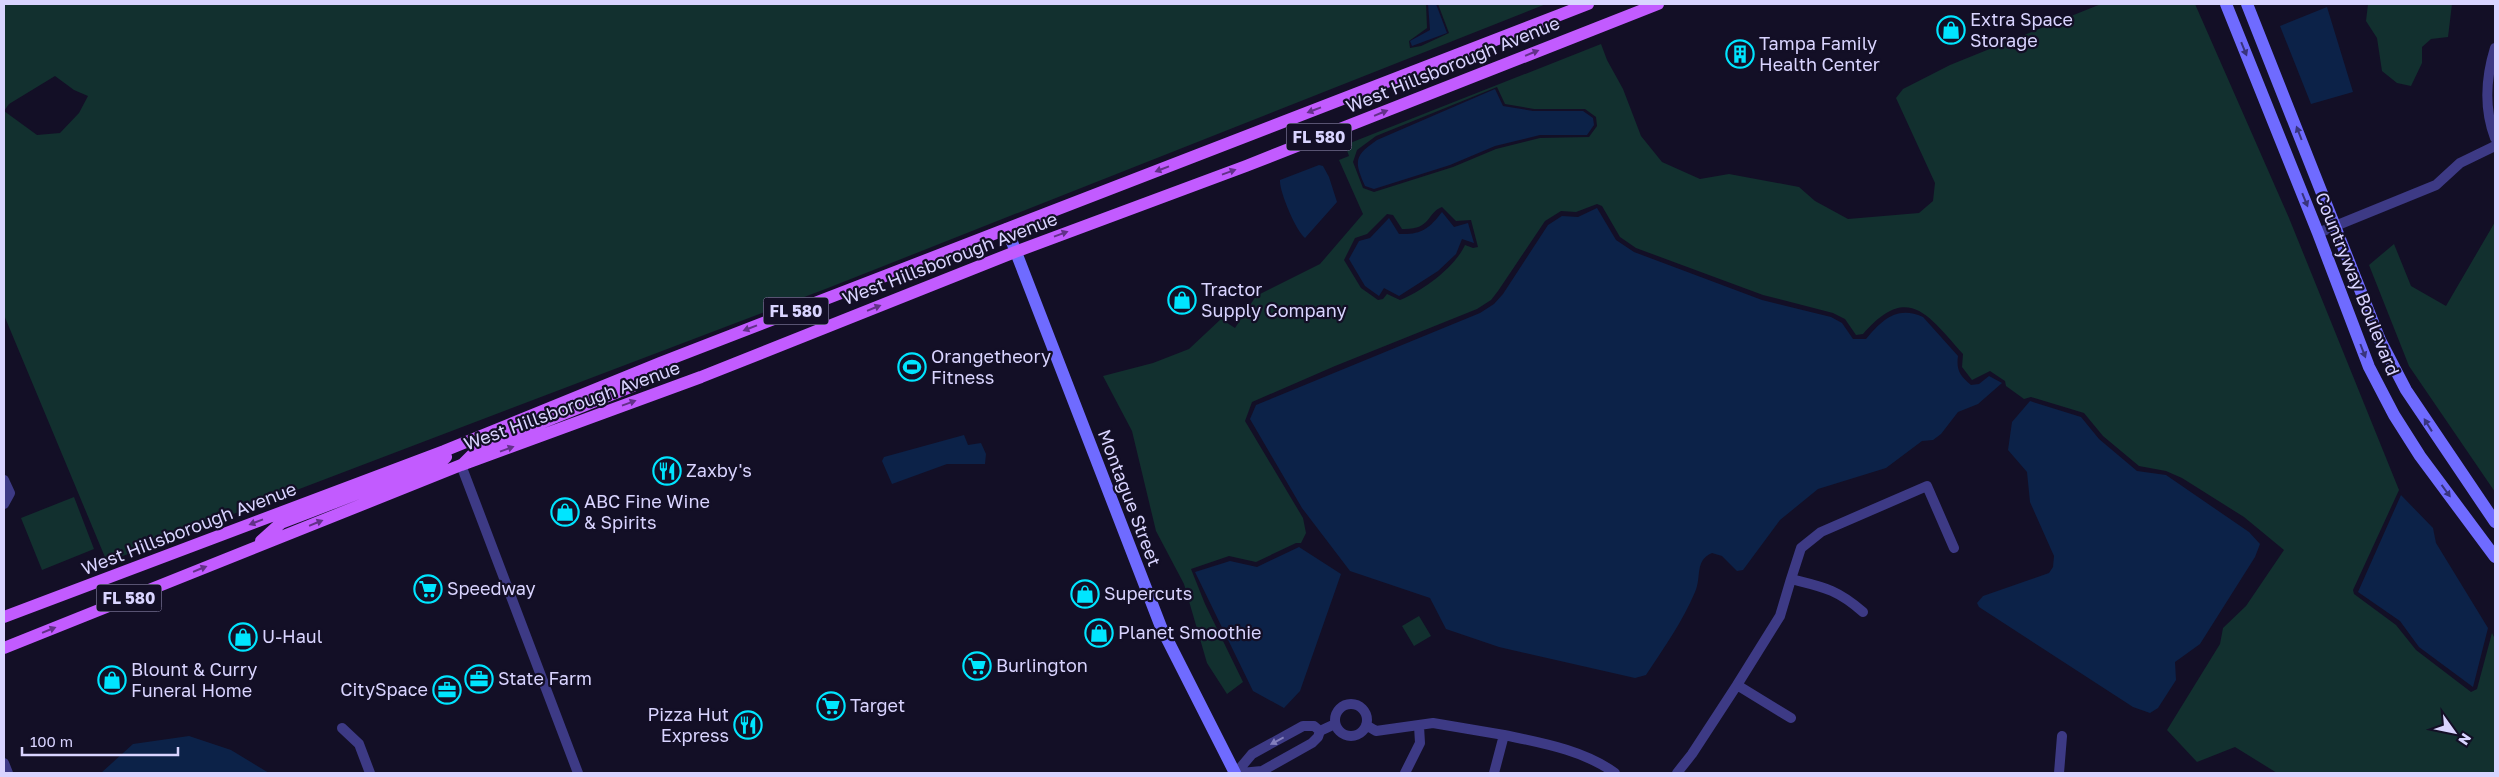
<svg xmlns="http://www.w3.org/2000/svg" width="2499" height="777" viewBox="0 0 2499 777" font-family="'Golos Text',sans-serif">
	<rect width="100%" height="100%" fill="#130f26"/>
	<path fill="#12302f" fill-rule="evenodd" d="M4 4H1426L1427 28 1409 41 1410 48 1421 46 1449 33 1438 4H1546L828 288 107 562 4 315ZM55 76 74 90 88 96 79 113 60 133 37 135 4 111 9 104Z
		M2101 4H2195L2289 218 2399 490 2353 590 2354 594 2396 625 2416 650 2471 692 2477 689 2492 633 2495 639V773H2277L2235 747 2197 762 2167 730 2220 644 2223 628 2246 606 2284 550 2244 517 2182 478 2166 471 2139 466 2103 436 2084 413 2031 397 2024 399 2006 386 2005 381 1990 371 1972 380 1962 367 1963 354C1928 315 1908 282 1863 334L1856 335 1845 319 1833 313 1763 295 1636 248 1620 237 1602 206 1597 204 1576 212 1561 211 1545 221 1498 291 1491 300 1477 309 1335 366 1252 402 1245 421 1303 518 1306 533 1301 543H1296L1256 562 1229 556 1191 569 1205 604 1243 682 1227 694 1207 663 1184 584 1156 531 1132 431 1103 376 1153 363 1189 349 1221 319 1235 328 1256 296 1320 264 1363 214 1339 160 1349 156 1345 145 1601 44 1607 60 1623 89 1641 136 1662 162 1700 179 1729 174 1799 187 1815 201 1848 219 1919 213 1933 201 1935 183 1896 98 1903 89 1950 65ZM1497 87 1505 104 1534 109H1585L1596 117 1597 126 1589 137 1540 138 1496 149 1453 167 1374 192 1363 188 1353 162 1357 150 1376 136ZM1442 207 1456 221 1471 220 1478 247 1473 248 1465 245C1455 267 1423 291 1400 300L1387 294 1383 299 1378 300 1361 288 1344 260 1355 238 1367 234 1387 214 1393 215 1402 229C1432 230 1426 213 1442 207Z
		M2368 4H2452L2448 37 2431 39 2422 47V63L2411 86 2397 83 2382 71 2377 38 2366 21Z
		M2495 222V492L2409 366 2369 265 2394 244 2411 286 2446 306Z
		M74 497 94 549 42 570 21 518Z
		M1419 616 1431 636 1414 646 1402 626Z"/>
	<path fill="#0c2248" d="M1428 4H1436L1447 33 1412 46 1410 41 1430 30Z
		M2327 7 2353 92 2311 104 2280 26Z
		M1495 89 1503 106 1533 111H1583L1593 118 1594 125 1587 135H1540L1495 146 1450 165 1374 189 1365 186C1354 161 1354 156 1377 140Z
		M1319 165 1323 166 1329 177 1337 202 1305 238C1296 231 1279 191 1280 180Z
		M1597 208 1616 240 1634 252 1762 300 1831 317 1842 323 1853 339H1866C1882 320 1897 305 1923 317L1958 356C1956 370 1960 376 1971 385L1979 384 1989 376 2002 383 1978 404 1958 412 1941 434 1933 440 1922 441 1886 468 1818 489 1780 520 1743 570 1737 571 1722 556 1712 553C1694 561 1702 577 1695 592 1683 621 1663 649 1646 675L1635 678 1499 647 1446 629 1430 598 1350 571 1302 508 1250 419 1256 405 1480 313 1494 304 1503 294 1548 225 1562 216 1578 217Z
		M1442 212 1454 227 1468 223 1474 243 1462 239 1456 254 1438 271 1399 296 1384 288 1379 296 1365 286 1349 259 1359 241 1370 238 1389 218 1399 234C1421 235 1429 229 1442 212Z
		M2030 401 2081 417 2099 439 2137 471 2166 475 2249 532 2260 544 2255 557 2200 644 2175 662 2176 680 2158 708 2150 713 2133 707 1979 607 1977 603 1983 596 2049 573 2053 567 2054 556 2030 502 2027 472 2008 450 2012 422Z
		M964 435 968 445 981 443 986 454 985 464H947L892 484 882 461 884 457Z
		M2401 495 2433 528 2436 543 2488 628 2473 687 2419 647 2400 621 2358 592Z
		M1299 547 1341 574 1300 691 1284 708 1253 691 1195 572 1230 561 1257 567Z
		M189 736 231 750 269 773H101L133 744Z"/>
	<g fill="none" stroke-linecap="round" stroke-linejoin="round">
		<path stroke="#3d3a85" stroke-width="10" d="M2495 48C2486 77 2484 109 2495 138
			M2318 233 2436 185 2460 163 2495 146
			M461 465 578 773
			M4 480 10 493 4 504
			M1863 612C1837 589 1823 587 1791 579L1801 548 1821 532 1927 486 1954 548
			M1335 720a16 16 0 1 1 32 0a16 16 0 1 1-32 0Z
			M1791 718 1737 685 1780 616 1791 579
			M1366 725 1376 731 1433 723 1504 735
			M342 728 359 744 370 773
			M4 763 8 773
			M1236 773 1252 754 1303 726H1314L1320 731
			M1241 773 1262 771 1312 743 1318 737 1320 731 1335 724
			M1405 773 1420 743 1419 726
			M1494 773 1504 735C1542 743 1583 750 1615 773
			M1677 773 1692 754 1737 685
			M2059 773 2062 736"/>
		<path stroke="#6f6bff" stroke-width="12" d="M2226 4 2318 233 2369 367 2394 415 2420 456 2495 557
			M2247 4 2380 340 2406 390 2495 522
			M1007 229 1161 627 1235 773"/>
		<path stroke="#c25bff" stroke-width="12" d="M464 463 479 448 633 386 651 371
			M261 541 281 523 442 461 446 457 444 452
			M4 617 444 451 660 363 1588 4
			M4 648 461 465 701 377 1015 252 1246 166 1658 4"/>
	</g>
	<defs><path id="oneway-solid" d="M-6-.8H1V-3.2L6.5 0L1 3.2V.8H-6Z" transform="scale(1.25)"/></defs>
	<g fill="#38347d">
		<use href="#oneway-solid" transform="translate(2244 49) rotate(68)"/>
		<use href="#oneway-solid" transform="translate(2299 133) rotate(-111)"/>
		<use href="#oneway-solid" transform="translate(2305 200) rotate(68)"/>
		<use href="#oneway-solid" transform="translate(2363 351) rotate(69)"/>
		<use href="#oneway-solid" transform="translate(2428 425) rotate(-122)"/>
		<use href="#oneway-solid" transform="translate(2446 491) rotate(54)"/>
	</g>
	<g fill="#623188">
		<use href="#oneway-solid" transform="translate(1532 53) rotate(-22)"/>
		<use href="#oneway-solid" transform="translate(1314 110) rotate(159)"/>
		<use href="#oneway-solid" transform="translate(1381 113) rotate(-22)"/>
		<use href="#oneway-solid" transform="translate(1162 169) rotate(159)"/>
		<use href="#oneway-solid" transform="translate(1229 172) rotate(-20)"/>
		<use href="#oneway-solid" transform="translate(1061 234) rotate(-20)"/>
		<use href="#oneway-solid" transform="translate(874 308) rotate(-22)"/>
		<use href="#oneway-solid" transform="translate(750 328) rotate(159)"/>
		<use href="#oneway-solid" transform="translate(629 403) rotate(-20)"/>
		<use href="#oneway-solid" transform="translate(507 449) rotate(-20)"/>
		<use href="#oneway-solid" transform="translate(256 522) rotate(159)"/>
		<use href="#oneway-solid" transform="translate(316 523) rotate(-22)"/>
		<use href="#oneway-solid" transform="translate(200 569) rotate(-22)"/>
		<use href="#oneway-solid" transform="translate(49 630) rotate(-22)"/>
	</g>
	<use fill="#837fbc" href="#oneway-solid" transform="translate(1277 741) rotate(152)"/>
	<defs>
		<g id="shop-ring" transform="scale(1.4375)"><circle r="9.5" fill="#130f26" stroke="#00e5ff" stroke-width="1.5"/><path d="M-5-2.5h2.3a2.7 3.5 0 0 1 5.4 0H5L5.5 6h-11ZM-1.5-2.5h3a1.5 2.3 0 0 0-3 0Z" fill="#00e5ff"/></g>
		<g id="building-ring" transform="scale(1.4375)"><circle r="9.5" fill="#130f26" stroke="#00e5ff" stroke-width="1.5"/><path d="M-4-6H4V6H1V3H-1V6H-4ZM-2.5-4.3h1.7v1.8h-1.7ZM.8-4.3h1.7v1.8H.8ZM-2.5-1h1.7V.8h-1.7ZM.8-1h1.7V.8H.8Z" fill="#00e5ff"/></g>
		<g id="stadium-ring" transform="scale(1.4375)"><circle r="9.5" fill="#130f26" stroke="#00e5ff" stroke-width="1.5"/><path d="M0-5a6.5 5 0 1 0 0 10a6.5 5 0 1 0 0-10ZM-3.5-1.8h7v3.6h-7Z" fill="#00e5ff"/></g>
		<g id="restaurant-ring" transform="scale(1.4375)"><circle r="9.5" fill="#130f26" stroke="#00e5ff" stroke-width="1.5"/><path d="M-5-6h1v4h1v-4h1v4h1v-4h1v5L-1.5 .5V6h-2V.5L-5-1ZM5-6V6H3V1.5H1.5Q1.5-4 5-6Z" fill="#00e5ff"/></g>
		<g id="supermarket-ring" transform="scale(1.4375)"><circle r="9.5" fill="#130f26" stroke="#00e5ff" stroke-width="1.5"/><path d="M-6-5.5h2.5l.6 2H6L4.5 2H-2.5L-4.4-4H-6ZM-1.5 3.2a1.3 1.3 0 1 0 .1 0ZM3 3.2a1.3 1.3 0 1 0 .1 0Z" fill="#00e5ff"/></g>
		<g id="office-ring" transform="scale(1.4375)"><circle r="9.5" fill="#130f26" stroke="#00e5ff" stroke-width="1.5"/><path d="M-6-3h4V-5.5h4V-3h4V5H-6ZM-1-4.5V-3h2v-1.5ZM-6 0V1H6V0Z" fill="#00e5ff"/></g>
	</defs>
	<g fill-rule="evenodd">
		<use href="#shop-ring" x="1951" y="30"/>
		<use href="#building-ring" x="1740" y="54"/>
		<use href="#shop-ring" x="1182" y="300"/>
		<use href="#stadium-ring" x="912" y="367"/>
		<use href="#restaurant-ring" x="667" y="471"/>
		<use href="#shop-ring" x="565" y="512"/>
		<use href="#supermarket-ring" x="428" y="589"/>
		<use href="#shop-ring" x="1085" y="594"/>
		<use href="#shop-ring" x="1099" y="633"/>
		<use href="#shop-ring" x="243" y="637"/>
		<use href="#supermarket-ring" x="977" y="666"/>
		<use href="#office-ring" x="479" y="679"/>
		<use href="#shop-ring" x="112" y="680"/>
		<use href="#office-ring" x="447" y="690"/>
		<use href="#supermarket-ring" x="831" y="706"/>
		<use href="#restaurant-ring" x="748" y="725"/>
	</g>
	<g text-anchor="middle" stroke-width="4.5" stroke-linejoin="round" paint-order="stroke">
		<g fill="#130f26" stroke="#9e99be" stroke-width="1">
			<rect x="1286.5" y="123.5" width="65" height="27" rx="4"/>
			<rect x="763.5" y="297.5" width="65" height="27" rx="4"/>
			<rect x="96.5" y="584.5" width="65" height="27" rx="4"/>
		</g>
		<g font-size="16" font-weight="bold" fill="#d9d4ff">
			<text x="1319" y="143">FL 580</text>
			<text x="796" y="317">FL 580</text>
			<text x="129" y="604">FL 580</text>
		</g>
		<g font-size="18" fill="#d9d4ff" stroke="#130f26" text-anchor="start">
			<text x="1970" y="26">Extra Space<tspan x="1970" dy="21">Storage</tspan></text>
			<text x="1759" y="50">Tampa Family<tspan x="1759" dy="21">Health Center</tspan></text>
			<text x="1201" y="296">Tractor<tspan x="1201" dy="21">Supply Company</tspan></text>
			<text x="931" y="363">Orangetheory<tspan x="931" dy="21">Fitness</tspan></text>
			<text x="686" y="477">Zaxby's</text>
			<text x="584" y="508">ABC Fine Wine<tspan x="584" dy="21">&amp; Spirits</tspan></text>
			<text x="447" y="595">Speedway</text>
			<text x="1104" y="600">Supercuts</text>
			<text x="1118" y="639">Planet Smoothie</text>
			<text x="262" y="643">U-Haul</text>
			<text x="996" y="672">Burlington</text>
			<text x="131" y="676">Blount &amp; Curry<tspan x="131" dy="21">Funeral Home</tspan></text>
			<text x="498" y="685">State Farm</text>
			<text x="428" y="696" text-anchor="end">CitySpace</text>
			<text x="850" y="712">Target</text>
			<text x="729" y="721" text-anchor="end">Pizza Hut<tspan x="729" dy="21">Express</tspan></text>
		</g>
		<g font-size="18" fill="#d9d4ff" stroke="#130f26">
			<text transform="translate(1453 65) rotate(-22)" y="6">West Hillsborough Avenue</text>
			<text transform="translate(950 259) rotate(-21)" y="6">West Hillsborough Avenue</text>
			<text transform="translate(2357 284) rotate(68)" y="6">Countryway Boulevard</text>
			<text transform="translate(572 406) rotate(-20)" y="6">West Hillsborough Avenue</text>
			<text transform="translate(1129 498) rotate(69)" y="6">Montague Street</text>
			<text transform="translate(189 529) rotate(-21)" y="6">West Hillsborough Avenue</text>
		</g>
	</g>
	<rect width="2499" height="777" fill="none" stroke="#d9d4ff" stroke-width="10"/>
	<g transform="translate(2454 732) rotate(123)" stroke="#130f26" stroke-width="4" paint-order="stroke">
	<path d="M0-4L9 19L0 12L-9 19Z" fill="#d9d4ff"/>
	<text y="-8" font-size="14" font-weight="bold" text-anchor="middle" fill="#d9d4ff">N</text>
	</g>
	<path d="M22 747v8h156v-8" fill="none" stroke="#d9d4ff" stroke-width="2.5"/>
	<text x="30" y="747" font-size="15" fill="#d9d4ff" stroke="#130f26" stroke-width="4" paint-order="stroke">100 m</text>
</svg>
